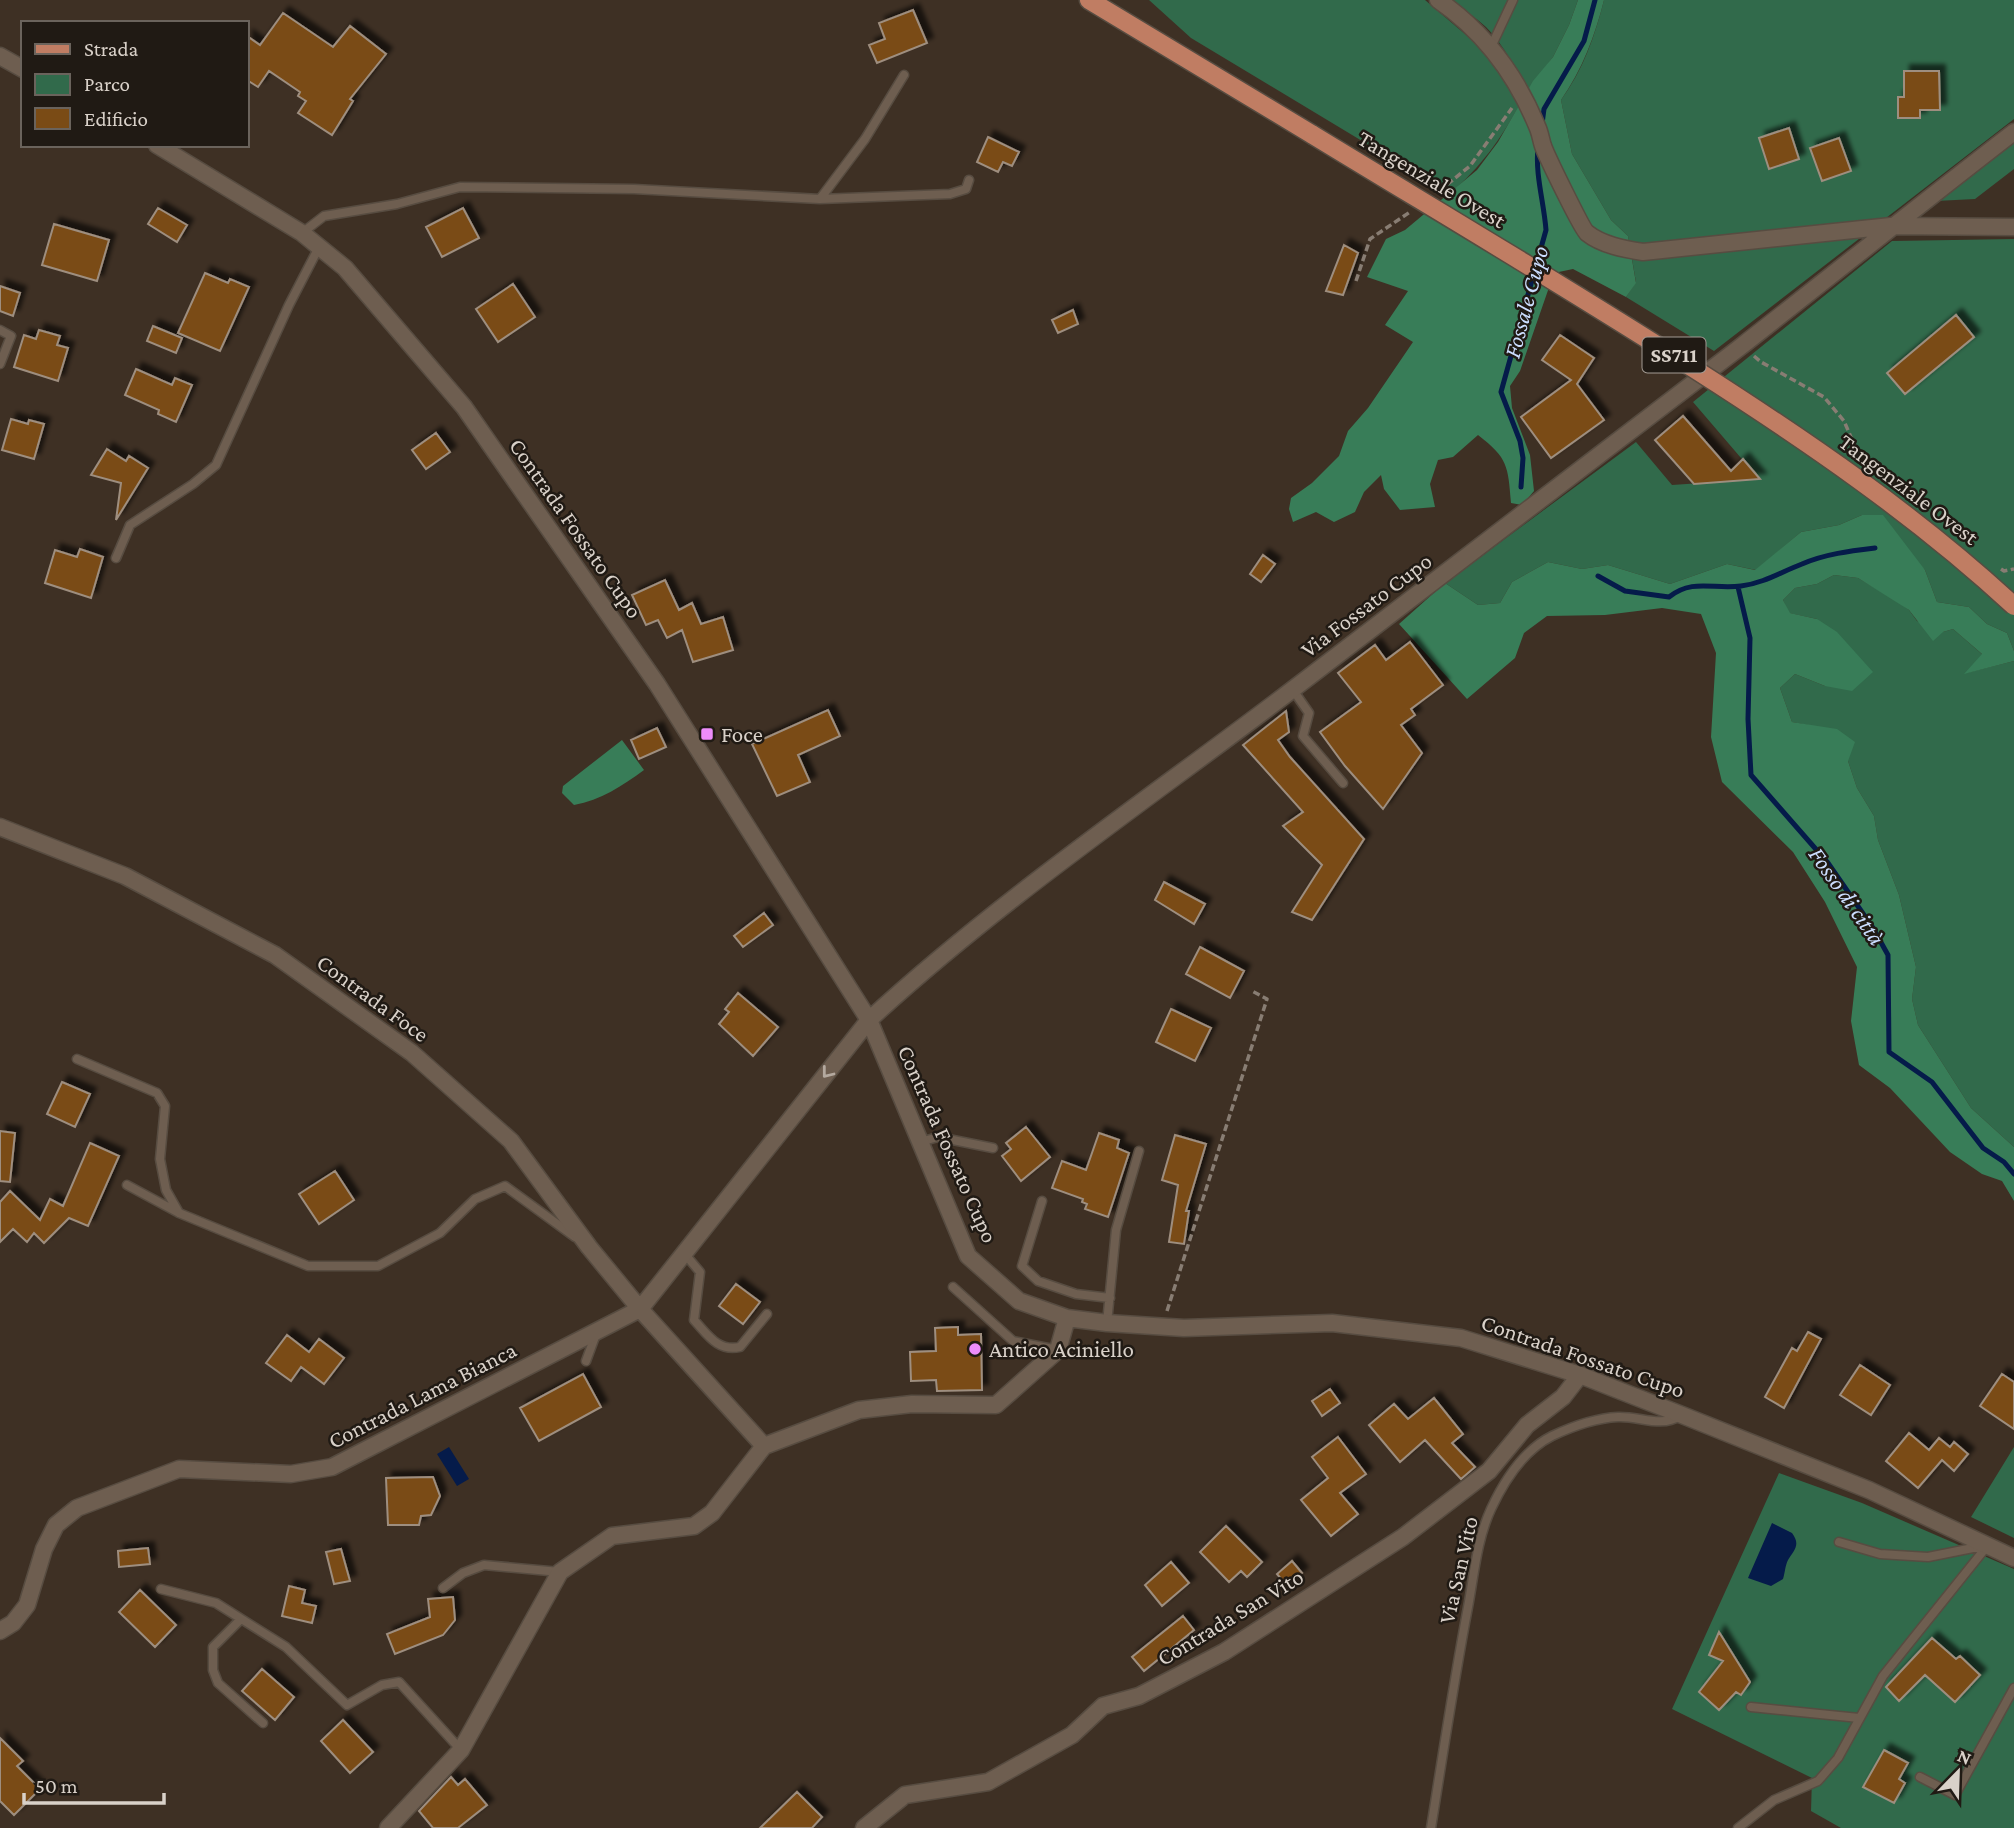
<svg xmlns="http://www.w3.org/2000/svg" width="2014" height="1828" viewBox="0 0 2014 1828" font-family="'Crimson Pro',serif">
	<defs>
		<filter id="shadow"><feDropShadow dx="6" dy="-6" stdDeviation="2" flood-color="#0009"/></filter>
	</defs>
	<rect width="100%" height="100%" fill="#3e3024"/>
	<path fill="#316a4b" d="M1149 0H1425L1479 46 1502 75 1520 104C1499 142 1482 165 1450 194L1191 38Z
		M1450 0H1578L1569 25 1553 57 1526 93C1517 70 1504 45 1486 27 1475 17 1462 9 1450 0Z
		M1604 0H2014V119L1714 351 1626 297 1636 282 1628 236 1611 220 1572 154 1561 100C1583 70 1595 36 1604 0Z
		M2014 141V169L1975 199 1936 201Z
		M2014 239V651L2007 633 1987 624 1969 607 1937 602 1925 570 1862 515 1839 525 1801 532 1756 570 1727 564 1670 584 1608 565 1582 569 1548 562 1512 582 1500 603 1478 605 1445 583 1636 442 1672 485 1759 479 1693 402 1892 241Z
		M1834 575 1858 578 1897 601 1909 610 1917 621 1943 632 1953 629 1983 655 1966 673 2014 661V1147L1971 1108 1918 1025 1912 999 1916 967 1899 895 1878 840 1874 816 1857 788 1848 761 1808 725 1792 722 1780 688 1795 674 1825 686 1817 619 1789 613 1783 600 1795 588 1817 584Z
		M2014 1447V1538L1971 1517Z
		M1779 1473 1862 1503 2014 1569V1828H1841L1811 1811 1812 1778 1672 1709Z"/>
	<path fill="#387d58" d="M1578 0H1604C1595 36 1582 70 1561 100L1572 154 1611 220 1628 236 1636 283 1626 297 1573 269 1554 273 1520 371 1510 386 1512 408 1530 455 1534 491 1522 505 1511 503C1508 466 1508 458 1478 435L1453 457 1438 460 1430 484 1435 507 1400 510 1384 489 1381 475 1364 492 1355 512 1334 522 1316 512 1293 522 1289 509 1291 498 1312 483 1339 456 1348 431 1368 408 1413 342 1385 325 1408 291 1367 277 1386 239 1405 230 1477 170 1498 142 1533 81 1553 57 1569 25Z
		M1862 515H1883L1925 570 1937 602 1969 607 1987 624 2007 633 2014 651V661L1964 674 1982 654 1953 629 1943 632 1933 641 1909 610 1858 578 1834 575 1817 584 1795 588 1783 600 1790 613 1817 619 1837 632 1873 672 1852 691 1825 686 1795 674 1780 688 1792 722 1837 729 1855 742 1848 761 1857 788 1874 816 1878 840 1899 895 1916 967 1912 999 1918 1025 1971 1108 2014 1147V1201L2002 1181 1982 1174 1950 1152 1890 1088 1859 1065 1851 1021 1857 967 1825 902 1793 852 1722 782 1711 737 1716 653 1701 614 1662 608 1605 615 1547 616 1524 633 1515 658 1467 699 1399 624 1445 583 1478 605 1500 603 1512 582 1548 562 1582 569 1608 565 1670 584 1727 564 1755 570 1801 532 1839 525Z
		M622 740 644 770C622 786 601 800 574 805L562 793 563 786Z"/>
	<path fill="#051b4a" d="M449 1447 469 1479 457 1486 437 1454Z
		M1772 1523 1792 1533C1801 1545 1794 1550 1788 1560 1785 1566 1785 1573 1783 1579L1771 1586 1748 1578Z"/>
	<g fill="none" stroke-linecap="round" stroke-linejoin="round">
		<path stroke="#051b4a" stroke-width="5" d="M1542 124 1544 109 1584 41 1595 0
			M1521 487 1523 458 1520 441 1501 392 1546 230C1544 203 1535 174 1538 148
			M1598 576 1625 591 1669 597C1693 578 1714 590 1741 586 1764 583 1781 572 1802 564 1825 554 1850 551 1875 548
			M1738 587 1750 638 1748 719 1751 775 1828 863 1873 928 1888 955 1889 1052 1932 1082 1983 1148 2004 1162 2014 1174"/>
	</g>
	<path fill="#7a4b15" stroke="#9e8e7f" stroke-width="2" filter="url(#shadow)" d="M913 10 927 43 877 63 869 45 885 39 879 23Z
		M283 13 333 47 350 26 386 54 350 99 353 101 332 135 298 113 306 101 298 96 300 92 269 71 258 87 247 80V36L260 45Z
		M1904 71H1939L1940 110H1920V118H1898V97H1904Z
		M1789 128 1799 159 1769 169 1759 138Z
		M988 137 1019 152 1012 166 1003 162 998 172 977 162Z
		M1839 138 1851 171 1822 181 1810 148Z
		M158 208 187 225 177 242 148 224Z
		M463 208 479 238 442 257 426 227Z
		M54 224 109 240 97 281 42 265Z
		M1344 245 1358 253 1343 295 1326 291Z
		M205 273 228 283 230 279 249 287 220 351 178 333Z
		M513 284 535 317 498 342 476 309Z
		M0 286 20 293 13 316 0 311Z
		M1073 310 1078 324 1058 333 1052 320Z
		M1956 315 1974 337 1905 394 1887 373Z
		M153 326 182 338 176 353 147 341Z
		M39 330 60 336 57 345 68 348 58 381 14 367 24 335 36 339Z
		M1560 335 1594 358 1577 384 1604 420 1551 458 1521 417 1571 380 1542 360Z
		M136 369 172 385 175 378 192 385 176 422 158 414 159 410 125 395Z
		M1683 416 1731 471 1743 459 1760 479 1694 484 1655 440Z
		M11 419 28 424 29 420 44 424 34 459 2 450Z
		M436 433 450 452 426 469 412 450Z
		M107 449 126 461 129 456 148 468 116 520 121 483 91 475Z
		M80 549 103 557 91 598 45 583 55 550 77 557Z
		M1263 555 1275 564 1261 582 1250 574Z
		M665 580 679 610 692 603 701 624 723 617 733 650 693 662 682 630 667 638 658 620 646 625 632 595Z
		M1410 642 1443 685 1411 709 1415 715 1401 725 1422 753 1383 809 1345 766 1320 732 1361 702 1338 673 1375 645 1386 660Z
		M828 710 840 736 798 755 810 782 777 796 752 744Z
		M1286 711 1289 732 1278 740 1290 757 1364 839 1312 920 1292 912 1322 865 1283 826 1303 812 1243 745Z
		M657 728 666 747 639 759 631 740Z
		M1164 882 1205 904 1194 924 1155 900Z
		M764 913 773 925 743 947 734 936Z
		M1200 947 1244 971 1230 998 1186 974Z
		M738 993 778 1027 753 1056 719 1024 729 1012 725 1009Z
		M1171 1009 1211 1028 1195 1061 1156 1042Z
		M62 1082 90 1094 75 1127 47 1114Z
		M1026 1127 1050 1157 1021 1181 1002 1156 1011 1149 1006 1143Z
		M0 1131 15 1133 10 1182 0 1181Z
		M1099 1133 1119 1140 1117 1148 1129 1153 1108 1217 1085 1209 1087 1204 1082 1202 1083 1199 1052 1188 1062 1161 1086 1170Z
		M1175 1135 1206 1144 1186 1211H1189L1184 1244 1169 1242 1178 1185 1162 1180Z
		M90 1143 119 1156 88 1226 69 1218 44 1243 34 1233 27 1242 13 1229 0 1242V1202L10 1191 40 1220 50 1199 63 1206Z
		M335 1171 354 1200 319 1224 299 1194Z
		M736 1284 760 1302 743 1324 719 1306Z
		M958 1327V1335L981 1334 982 1390 937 1391 936 1380 911 1381 910 1352 936 1351 935 1328Z
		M1808 1332 1821 1339 1784 1408 1765 1397 1792 1348 1797 1351Z
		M287 1335 309 1352 319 1339 344 1358 324 1384 301 1367 291 1381 266 1363Z
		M1860 1365 1890 1385 1871 1415 1840 1395Z
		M583 1374 601 1407 539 1441 520 1408Z
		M2002 1374 2014 1382V1429L1980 1406Z
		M1330 1389 1340 1403 1322 1416 1312 1401Z
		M1434 1398 1463 1434 1452 1443 1475 1467 1461 1479 1425 1440 1400 1462 1369 1425 1394 1404 1408 1419Z
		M1909 1433 1929 1450 1939 1438 1950 1447 1954 1442 1968 1454 1954 1471 1942 1460 1918 1488 1886 1461Z
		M1338 1437 1366 1474 1340 1493 1358 1514 1331 1536 1301 1500 1328 1478 1312 1457Z
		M433 1477 440 1496 431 1515 421 1516 419 1525H388L386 1478Z
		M1226 1526 1262 1562 1247 1577 1241 1571 1229 1582 1200 1552Z
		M148 1548 150 1564 119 1567 118 1551Z
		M341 1549 350 1581 334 1584 326 1552Z
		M1292 1561 1302 1573 1287 1586 1277 1574Z
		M1171 1562 1189 1583 1162 1606 1145 1585Z
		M289 1586 305 1590 302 1603 316 1606 312 1623 282 1616Z
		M140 1590 176 1625 155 1647 119 1612Z
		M453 1597 455 1620 443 1635 395 1654 387 1634 430 1617 428 1599Z
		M1183 1616 1194 1630 1144 1671 1132 1657Z
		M1719 1632 1750 1682 1741 1695 1736 1692 1719 1710 1699 1692 1723 1661 1709 1655Z
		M1932 1638 1956 1659 1960 1656 1980 1675 1955 1702 1925 1675 1899 1701 1886 1687Z
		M262 1669 294 1697 275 1720 242 1691Z
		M343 1720 373 1752 350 1773 321 1741Z
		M0 1738 23 1761 17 1766 40 1789 14 1815 0 1801Z
		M1884 1750 1908 1763 1899 1779 1905 1783 1894 1803 1863 1787Z
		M451 1777 458 1785 465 1779 487 1805 458 1828H433L419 1811Z
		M797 1792 822 1817 812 1828H760Z"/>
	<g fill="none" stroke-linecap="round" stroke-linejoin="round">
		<g stroke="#574c41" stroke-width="11">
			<path id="service" d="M1491 47 1513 0
				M820 199 950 194 966 189 969 180
				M302 233 324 216 397 204 460 187 634 189 820 199 865 139 904 75
				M0 330 11 336 0 364
				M116 558 130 525 193 484 216 465 289 305 319 247
				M1293 690 1309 713 1303 736 1343 783
				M77 1059 157 1093 165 1106 160 1159 166 1190 179 1213
				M920 1142 938 1137 993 1148
				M127 1185 179 1213 308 1266H378L440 1233 475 1199 505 1186 575 1237
				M1042 1201 1022 1266 1038 1281 1076 1294 1110 1298
				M684 1253 700 1272 694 1320C708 1335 718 1352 740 1347L767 1314
				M953 1287 1013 1341 1058 1350
				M1107 1323 1116 1230 1139 1151
				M586 1361 596 1334
				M1839 1542 1880 1554 1928 1557 1983 1546
				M443 1588 463 1573 484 1565 560 1572
				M161 1589 216 1603 286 1647 347 1705 382 1685 399 1682 461 1750
				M241 1619 213 1647V1670L218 1683 263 1723
				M1751 1707 1859 1718
				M1920 1777 1955 1795 2014 1688
				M1431 1828C1443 1754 1454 1680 1468 1607 1474 1575 1477 1539 1491 1509 1504 1481 1524 1450 1552 1436 1571 1427 1597 1418 1618 1417 1640 1416 1660 1428 1680 1416
				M1738 1828 1774 1800 1818 1781 1838 1758 1883 1676 1988 1545"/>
		</g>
		<g stroke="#574c41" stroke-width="19">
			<path id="minor" d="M1438 0C1483 31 1516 75 1537 126 1540 132 1541 140 1543 146 1547 157 1582 229 1587 233 1602 245 1624 249 1643 252L1891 226 2014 227
				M0 56 23 69
				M157 145 302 233 345 268 464 407 657 684 869 1020 968 1256 1019 1301 1067 1318 1107 1323 1184 1328 1332 1323 1461 1338 1580 1375 1682 1415 1869 1490 2014 1558
				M0 827 125 876 275 955 412 1053 511 1141 589 1247 640 1309 764 1446
				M0 1631 13 1623 27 1605 44 1549 56 1525 77 1508 179 1469 291 1474 332 1467 640 1309 869 1020C1005 895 1159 792 1305 680 1450 569 1595 459 1739 348 1831 276 1922 203 2014 132
				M388 1828 461 1750 560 1572 612 1536 694 1526 712 1513 764 1446 859 1410 912 1404 996 1405 1058 1350 1067 1318
				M864 1828 905 1795 988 1782 1072 1735 1103 1706 1139 1696 1224 1652 1403 1537 1489 1471 1527 1425 1563 1397 1580 1375"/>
		</g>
		<g stroke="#574c41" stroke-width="21">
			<path id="primary" d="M1089 0 1313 135"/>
		</g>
		<path stroke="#887d73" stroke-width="3.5" stroke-dasharray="7 3.5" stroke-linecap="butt" d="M1439 191 1470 166 1512 108
			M1356 281 1370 239 1410 212
			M1754 356 1761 362 1824 397 1844 421 1860 458
			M2001 569 2004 571 2014 569
			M1167 1311 1267 999 1252 991"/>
		<use href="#service" stroke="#6e5e50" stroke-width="8"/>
		<use href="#minor" stroke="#6e5e50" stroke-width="16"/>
		<use href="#primary" stroke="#c07d63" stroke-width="18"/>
		<g stroke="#574c41" stroke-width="21" stroke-linecap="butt">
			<path id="primary-bridge" d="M1313 135C1441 213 1570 289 1696 370 1807 441 1917 516 2014 606"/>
		</g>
		<use href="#primary-bridge" stroke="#c07d63" stroke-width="18"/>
	</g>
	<defs><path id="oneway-chevron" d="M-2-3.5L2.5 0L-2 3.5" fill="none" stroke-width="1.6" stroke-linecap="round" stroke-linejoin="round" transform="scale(1.75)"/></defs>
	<use stroke="#b4a99f" href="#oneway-chevron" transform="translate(827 1073) rotate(128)"/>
	<g fill="#ed8cfa" stroke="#201a14" stroke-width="2.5">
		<rect x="700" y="727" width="14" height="14" rx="3.5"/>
		<circle cx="975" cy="1349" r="7"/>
	</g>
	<g text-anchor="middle" stroke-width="5" stroke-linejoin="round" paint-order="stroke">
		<rect fill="#201a14" stroke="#a29a93" stroke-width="2" x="1642.5" y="337.5" width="63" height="35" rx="5"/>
		<g font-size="21" font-weight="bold" fill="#d9d1c9">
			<text x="1674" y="362">SS711</text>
		</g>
		<g font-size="23" fill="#d9d1c9" stroke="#201a14">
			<text transform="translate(1432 179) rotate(31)" y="8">Tangenziale Ovest</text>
			<text transform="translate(1909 489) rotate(37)" y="8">Tangenziale Ovest</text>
			<text transform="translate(576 528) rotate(55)" y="8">Contrada Fossato Cupo</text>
			<text transform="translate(1366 605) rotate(-37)" y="8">Via Fossato Cupo</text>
			<text transform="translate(373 998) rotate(36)" y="8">Contrada Foce</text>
			<text transform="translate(948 1144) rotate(66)" y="8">Contrada Fossato Cupo</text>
			<text transform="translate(1583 1356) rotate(19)" y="8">Contrada Fossato Cupo</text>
			<text transform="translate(422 1395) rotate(-27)" y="8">Contrada Lama Bianca</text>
			<text transform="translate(1458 1570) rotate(-77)" y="8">Via San Vito</text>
			<text transform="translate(1230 1617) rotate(-31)" y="8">Contrada San Vito</text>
		</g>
		<g font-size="23" fill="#d9d1c9" stroke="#201a14" text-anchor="start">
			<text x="721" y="742">Foce</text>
			<text x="989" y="1357">Antico Aciniello</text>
		</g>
		<g font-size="24" font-style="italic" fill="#ccdeff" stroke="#201a14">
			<text transform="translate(1526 302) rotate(-75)" y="8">Fossale Cupo</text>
			<text transform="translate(1847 896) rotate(55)" y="8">Fosso di città</text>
		</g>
	</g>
	<rect x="21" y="21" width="228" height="126" fill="#201a14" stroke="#6a635c" stroke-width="2"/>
	<rect x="35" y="44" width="35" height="10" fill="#c07d63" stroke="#6a635c" stroke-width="2"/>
	<text x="84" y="56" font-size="21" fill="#d9d1c9">Strada</text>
	<rect x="35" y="74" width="35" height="21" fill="#316a4b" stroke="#6a635c" stroke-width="2"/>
	<text x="84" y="91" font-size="21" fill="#d9d1c9">Parco</text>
	<rect x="35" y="108" width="35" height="21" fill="#7a4b15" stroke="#6a635c" stroke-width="2"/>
	<text x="84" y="126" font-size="21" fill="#d9d1c9">Edificio</text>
	<g transform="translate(1958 1772) rotate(23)" stroke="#201a14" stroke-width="5" paint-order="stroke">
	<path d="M0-5L12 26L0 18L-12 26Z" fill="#d9d1c9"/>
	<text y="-10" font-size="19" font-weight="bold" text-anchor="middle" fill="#d9d1c9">N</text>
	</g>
	<path d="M24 1793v10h140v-10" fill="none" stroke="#d9d1c9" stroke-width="3.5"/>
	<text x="35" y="1793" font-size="21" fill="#d9d1c9" stroke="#201a14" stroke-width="5" paint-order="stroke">50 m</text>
</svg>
